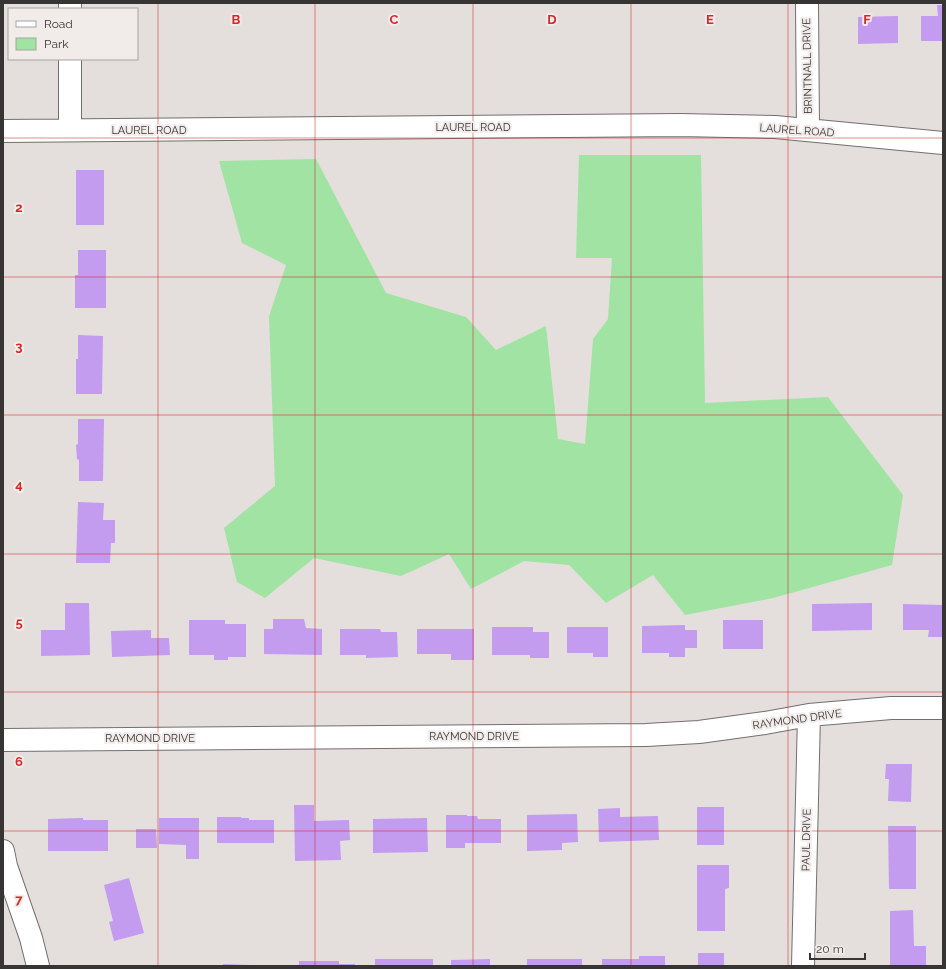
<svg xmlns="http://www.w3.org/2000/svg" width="946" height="969" viewBox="0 0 946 969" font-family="Raleway,sans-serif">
	<rect width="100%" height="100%" fill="#e4dfdd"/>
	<path fill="#a1e3a2" d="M579 155H701L705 403 828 397 903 495 892 565 773 598 685 615 653 575 606 603 569 565 524 561 471 589 449 554 401 576 314 558 265 598 237 582 224 528 275 486 269 316 286 265 242 243 219 161 316 159 386 293 466 317 496 350 546 326 558 439 585 444 593 339 608 319 612 258H576Z"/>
	<path fill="#c39bef" d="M937 5H943V41H921V16H938Z
		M898 16V43L858 44V17Z
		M76 170H104V225H76Z
		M78 250H106V308H75V275H78Z
		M78 335 103 336 102 394H76V359H78Z
		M78 419H104L103 481H79V460L77 459 76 445 78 444Z
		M78 502 104 503 103 520H115V543H111L110 563H76Z
		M65 603H89L90 655 41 656V630H65Z
		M872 603V630L812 631V604Z
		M903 604 943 605V637H928L929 630H903Z
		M273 619H304L306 628 322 629V655L264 654V629H273Z
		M189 620H225V624H246V657H228V660H214V655H189Z
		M723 620H763V649H723Z
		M685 625V630H697V648H685V657H669V653H642V626Z
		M492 627H533V632H549V658H530V655H492Z
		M567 627H608V657H593V653H567Z
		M340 629H380L381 632H397L398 657 366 658V655H340Z
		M417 629H474V660H451V654H417Z
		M151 630V638H169L170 655 112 657 111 631Z
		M886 764H912L911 802 888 801 889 779H885Z
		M294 805H314V821L349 820 350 840 340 841 341 860 295 861Z
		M697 807H724V845H697Z
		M620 808V817L658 816 659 840 599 842 598 809Z
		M577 814 578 842 562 843V850L527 851V815Z
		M446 815H467V816H477L478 819H501V843H465V848H446Z
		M217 817H241V818H249V820H274V843H217Z
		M83 818V820H108V851H48V819Z
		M159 818H199V859H186V845L159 844Z
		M427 818 428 852 373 853V819Z
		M888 826H916V889H889Z
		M136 829H156L157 848H136Z
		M697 865H729V888L725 889V931H697Z
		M129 878 144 933 114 941 109 922 113 921 104 885Z
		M913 910 914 946H926V966H890V911Z
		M698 953H724V966H698Z
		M639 956H665V966H602V959H639Z
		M375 959H433V966H375Z
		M490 959V966H451V960Z
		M527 959H582V966H527Z
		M299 961H339V964H355V966H299Z
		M223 964 251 965V966H223Z"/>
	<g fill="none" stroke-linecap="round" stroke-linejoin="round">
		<g stroke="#736f6d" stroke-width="24">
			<path id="minor" d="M70 3V9
				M807 3 808 130
				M70 59V130
				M3 131 680 125 775 127 943 143
				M3 740 646 735 699 732 765 723 809 715 891 708H943
				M3 851 6 866 31 938 38 966
				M803 966 809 715"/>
		</g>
		<use href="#minor" stroke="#fff" stroke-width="22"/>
	</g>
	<path fill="none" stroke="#d62828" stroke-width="1" stroke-opacity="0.55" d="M158 3V966M315 3V966M473 3V966M631 3V966M788 3V966M3 138H943M3 277H943M3 415H943M3 554H943M3 692H943M3 831H943"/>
	<g text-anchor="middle" stroke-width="4" stroke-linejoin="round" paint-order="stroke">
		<g font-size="11" fill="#373534" stroke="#f1ecea">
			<text transform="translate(807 66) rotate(-91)" y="4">BRINTNALL DRIVE</text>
			<text x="473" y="131">LAUREL ROAD</text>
			<text x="149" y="134">LAUREL ROAD</text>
			<text transform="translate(797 130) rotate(4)" y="4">LAUREL ROAD</text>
			<text transform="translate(797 719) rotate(-8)" y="4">RAYMOND DRIVE</text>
			<text x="474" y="740">RAYMOND DRIVE</text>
			<text x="150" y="742">RAYMOND DRIVE</text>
			<text transform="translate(806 840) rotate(-89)" y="4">PAUL DRIVE</text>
		</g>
	</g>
	<g font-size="13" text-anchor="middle" font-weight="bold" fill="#d62828" stroke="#f1ecea" stroke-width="4" stroke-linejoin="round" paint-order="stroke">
		<text x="236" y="24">B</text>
		<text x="394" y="24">C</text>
		<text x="552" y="24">D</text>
		<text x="710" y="24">E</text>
		<text x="867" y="24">F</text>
		<text x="19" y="212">2</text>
		<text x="19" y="351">3</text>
		<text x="19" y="489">4</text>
		<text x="19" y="627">5</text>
		<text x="19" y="766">6</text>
		<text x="19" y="904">7</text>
	</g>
	<rect width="946" height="969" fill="none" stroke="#373534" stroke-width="8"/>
	<rect x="8" y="8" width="130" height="52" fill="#f1ecea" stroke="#a7a3a1"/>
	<rect x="16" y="21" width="20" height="6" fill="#ffffff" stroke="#a7a3a1"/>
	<text x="44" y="28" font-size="12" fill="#373534">Road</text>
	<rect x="16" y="38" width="20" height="12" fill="#a1e3a2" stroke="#a7a3a1"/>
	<text x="44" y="48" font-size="12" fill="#373534">Park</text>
	<path d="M810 953v6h55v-6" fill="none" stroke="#373534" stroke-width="2"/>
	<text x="816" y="953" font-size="12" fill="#373534" stroke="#f1ecea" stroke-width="3" paint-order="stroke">20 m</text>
</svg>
